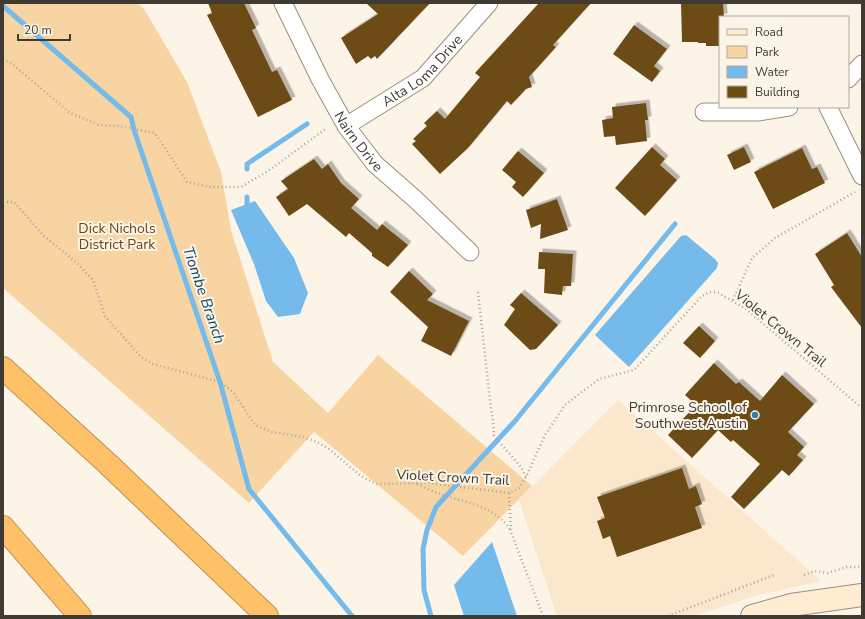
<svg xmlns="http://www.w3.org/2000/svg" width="865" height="619" viewBox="0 0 865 619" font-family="'Nunito Sans',sans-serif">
	<defs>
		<filter id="shadow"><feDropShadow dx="3.5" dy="-3.5" stdDeviation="0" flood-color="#0004"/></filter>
	</defs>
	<rect width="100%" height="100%" fill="#fdf4e8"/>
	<path fill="#fae7cc" d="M618 400 821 581 762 594 693 616H557L519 500Z"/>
	<path fill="#f8d4a3" d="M3 3H137L144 9 187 82 221 172 231 230 273 362 328 413 378 355 532 486 463 556 314 432 249 503 3 288Z"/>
	<path fill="#74bbec" d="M255 201 294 258 308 293 300 314 278 317 266 301 254 264 231 210Z
		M686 235 715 259 718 263 717 268 629 367 595 335 681 236Z
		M492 542 517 616H464L454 585Z"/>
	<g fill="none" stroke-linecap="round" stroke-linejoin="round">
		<path stroke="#74bbec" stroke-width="5" d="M3 6 131 117 134 130 220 382 249 489 352 616
			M247 169V164L307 124
			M247 197V204
			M431 616 424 590 423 549 427 530 436 507 515 421 675 224"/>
	</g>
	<path fill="#6c4c17" filter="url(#shadow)" d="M208 3H244L256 28 252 30 272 72 277 70 292 100 258 117 207 15 212 13Z
		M366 3H430L377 59 375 56 371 59 368 56 356 64 341 38 378 14Z
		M539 3H591L553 45 556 47 529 77 532 87 526 89 511 105 507 101 468 148 440 174 412 144 416 141 413 139 427 126 424 123 437 111 445 119 480 77 475 73Z
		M681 3H723L724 17H720V46H706V43H698V42H682Z
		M634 25 667 49 654 66 660 71 652 82 613 54Z
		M646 103 648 120H645L647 141 616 145 615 136 604 137 602 120 613 118 612 107Z
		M652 147 665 159 660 165 677 180 645 216 615 188Z
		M744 147 751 162 734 170 727 155Z
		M802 148 812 169 817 167 825 183 773 209 754 172Z
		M518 151 544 173 523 197 512 187 516 182 502 170Z
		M314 159 322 169 328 164 341 183 359 199 351 208 377 230 382 224 408 245 388 267 372 256V253L349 233 346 237 307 204 289 216 276 197 288 189 281 181Z
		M557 199 568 230 540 239 541 224 531 228 526 210Z
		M847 233 862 257V328L831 287 834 285 815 254Z
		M539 252 573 254 571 286H563L562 295 544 293 545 269H538Z
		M409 271 433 294 427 300 469 321 451 356 421 341 428 327 390 292Z
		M521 293 558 325 536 349 530 350 504 325 515 309 510 305Z
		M699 326 715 341 700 358 683 343Z
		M714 363 736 384 739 382 760 401 782 375 814 404 788 432 804 447 797 455 803 460 789 476 782 470 744 509 731 497 760 464 733 440 731 442 718 430 692 458 668 435 696 405 685 395Z
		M682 468 689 489 696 486 702 504 695 507 702 528 617 557 610 536 603 539 597 521 605 518 597 497Z"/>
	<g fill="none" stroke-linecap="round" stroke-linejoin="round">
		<g stroke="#9b8e7c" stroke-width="19">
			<g id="street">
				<path id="s1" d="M283 3 320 79 346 126 375 164 415 199 470 252"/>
				<path d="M848 79 862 64"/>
				<path d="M828 107 862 176"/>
				<path d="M704 112H758L789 107"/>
				<path id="s2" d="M346 126 423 78 489 3"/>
			</g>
		</g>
		<g stroke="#9b8e7c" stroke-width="24">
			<path id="secondary" d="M752 616 791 605 862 595"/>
		</g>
		<g stroke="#bb9254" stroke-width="24">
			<path id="highway" d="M3 368 108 464 267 616
				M3 527 80 616"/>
		</g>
		<path stroke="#aca59b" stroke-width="2.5" stroke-dasharray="1 3" stroke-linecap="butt" d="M3 59 11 63 70 113 99 125 119 126 155 133 187 182 211 187H241L268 171 327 128
			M3 202H14L44 236 77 263 93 280 105 316 141 357 153 364 220 382 233 392 255 425 272 432 303 437 317 442 329 449 361 476 376 484 429 483 509 493 519 488 526 477 545 435 565 405 599 379 634 370 702 296 710 292H717L746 309 862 408
			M478 292 491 409 493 421 494 436 521 467 526 477
			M733 300 752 258 775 238 855 192
			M417 484C424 487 431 491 437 493 464 503 494 504 511 531
			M509 493 511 532 543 616
			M804 575 815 571 828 573 847 567H862
			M668 616 774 575"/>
		<use href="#street" stroke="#fff" stroke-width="17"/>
		<use href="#secondary" stroke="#ffecd1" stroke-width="22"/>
		<use href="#highway" stroke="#fec167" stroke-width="22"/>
	</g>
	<circle fill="#2f80b1" stroke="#fdf4e8" stroke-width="1.5" cx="755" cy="415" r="4"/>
	<g text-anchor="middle" stroke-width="4" stroke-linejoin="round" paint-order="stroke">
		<g font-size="14" fill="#3f3a32" stroke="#fdf4e8">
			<text dy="5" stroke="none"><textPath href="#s2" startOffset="95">Alta Loma Drive</textPath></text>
			<text dy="5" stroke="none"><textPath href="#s1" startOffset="158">Nairn Drive</textPath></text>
			<text transform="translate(781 328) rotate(39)" y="5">Violet Crown Trail</text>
			<text transform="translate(453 477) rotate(3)" y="5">Violet Crown Trail</text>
		</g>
		<g font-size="14" fill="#684815" stroke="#fdf4e8">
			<text x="117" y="233">Dick Nichols<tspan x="117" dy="16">District Park</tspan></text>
		</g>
		<g font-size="14" fill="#3f3a32" stroke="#fdf4e8" text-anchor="end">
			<text x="747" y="412">Primrose School of<tspan x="747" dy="16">Southwest Austin</tspan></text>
		</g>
		<g font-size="15" font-style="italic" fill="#114969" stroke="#fdf4e8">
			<text transform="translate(204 295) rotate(71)" y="5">Tiombe Branch</text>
		</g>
	</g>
	<rect width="865" height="619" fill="none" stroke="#3f3a32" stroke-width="8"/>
	<rect x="719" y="16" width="130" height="92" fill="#fdf4e8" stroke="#b1aa9f"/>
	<rect x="727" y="29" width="20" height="6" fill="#ffecd1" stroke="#b1aa9f"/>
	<text x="755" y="36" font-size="12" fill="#3f3a32">Road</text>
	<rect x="727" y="46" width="20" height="12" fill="#f8d4a3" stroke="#b1aa9f"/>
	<text x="755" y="56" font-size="12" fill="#3f3a32">Park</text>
	<rect x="727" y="66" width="20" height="12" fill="#74bbec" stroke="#b1aa9f"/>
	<text x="755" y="76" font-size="12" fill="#3f3a32">Water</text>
	<rect x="727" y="86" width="20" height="12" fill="#6c4c17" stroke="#b1aa9f"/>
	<text x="755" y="96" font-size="12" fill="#3f3a32">Building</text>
	<path d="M18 34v6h52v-6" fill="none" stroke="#3f3a32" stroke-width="2"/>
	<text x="24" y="34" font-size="12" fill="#3f3a32" stroke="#fdf4e8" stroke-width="3" paint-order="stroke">20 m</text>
</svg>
